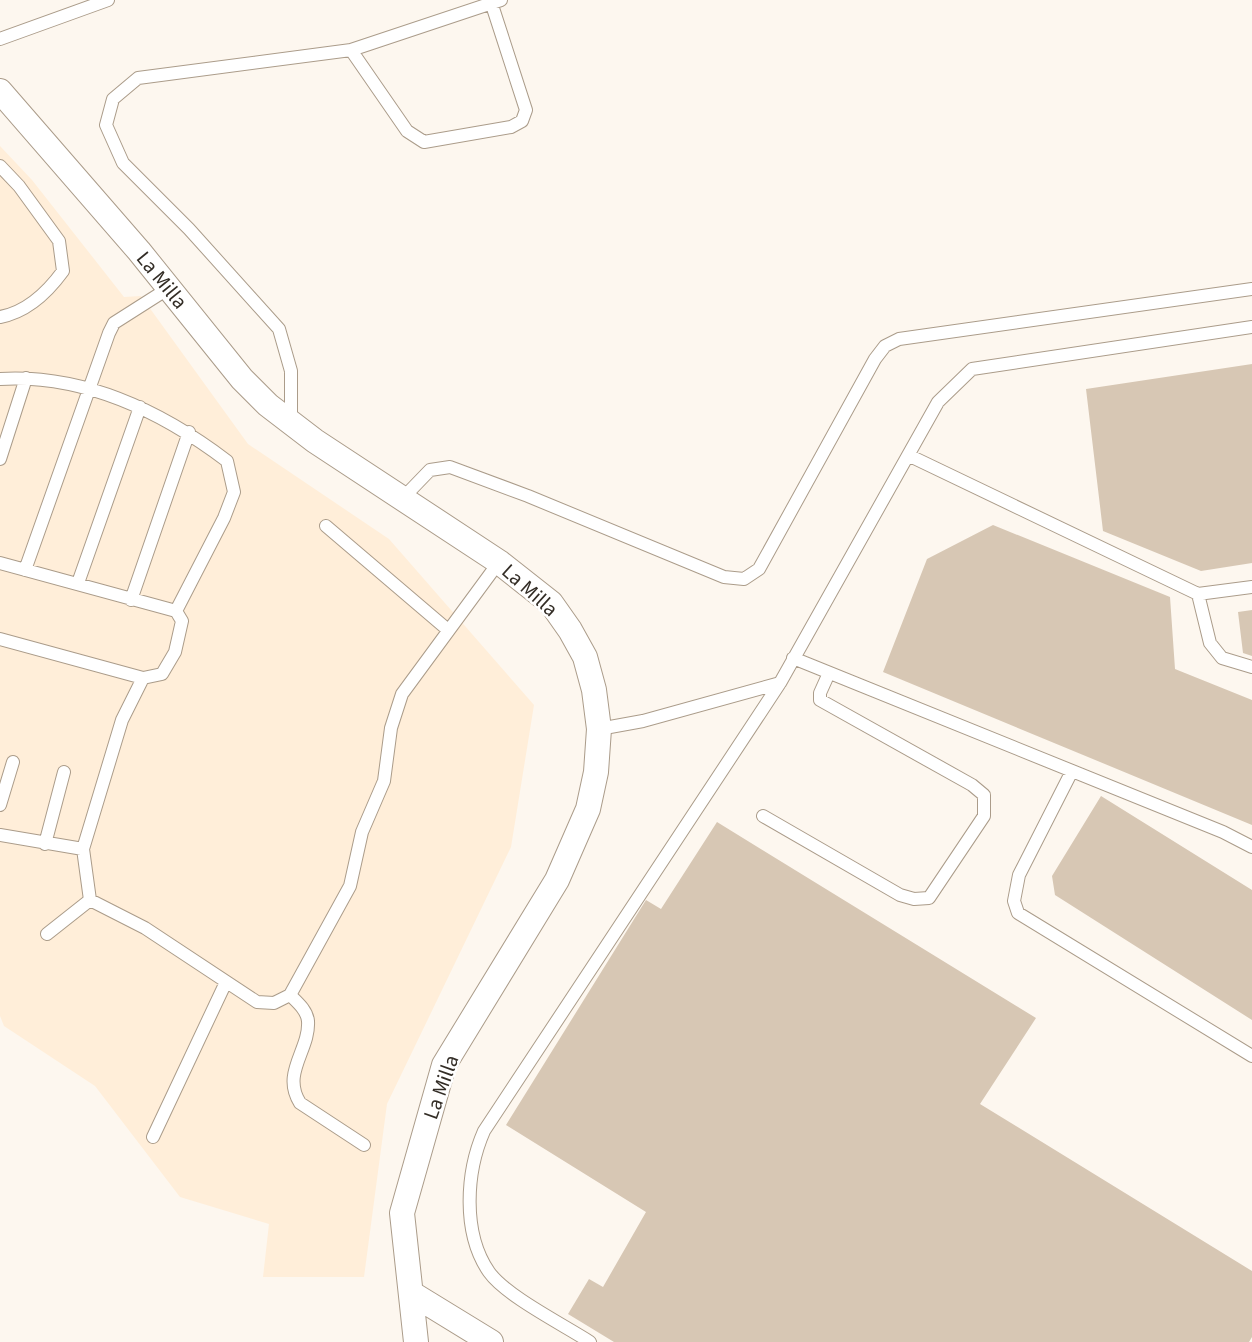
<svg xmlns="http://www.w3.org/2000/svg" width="1252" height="1342" viewBox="0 0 1252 1342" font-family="'Source Sans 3',sans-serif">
	<rect width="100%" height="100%" fill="#fdf7ef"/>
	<path fill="#ffeed9" d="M0 146 32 180 124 297 141 296 248 444 389 539 534 705 511 847 387 1104 364 1277H263L269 1224 180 1197 95 1086 4 1026 0 1016Z"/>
	<path fill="#d7c7b4" d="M1252 364V563L1201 571 1103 531 1086 389Z
		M993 525 1170 597 1175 669 1252 700V825L883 672 927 559Z
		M1252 610V656L1243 653 1238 612Z
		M1101 796 1252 890V1020L1055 895 1052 876Z
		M717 822 1036 1018 980 1104 1252 1271V1337L1249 1342H614L568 1314 589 1279 603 1287 646 1212 506 1125 646 900 661 909Z"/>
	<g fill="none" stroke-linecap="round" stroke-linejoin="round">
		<g stroke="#ab9c8a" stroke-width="14">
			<path id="service" d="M0 39 108 0
				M351 50 407 131 424 142 511 127 522 121 526 110 492 5
				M0 166 19 186 59 241 63 271C47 293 27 312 0 317
				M0 379C85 374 161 411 227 461L234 492 224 518 176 611 0 563
				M291 422V371L279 329 189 229 123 163 106 125 113 99 138 78 351 50 501 0
				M910 456 1198 594 1210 643 1222 658 1252 667
				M0 459 26 378
				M402 499 430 470 450 467 528 496 724 577 744 579 759 569 875 359 885 346 899 339 1252 289
				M326 526 448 630
				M25 570 109 333 114 323 169 288
				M78 583 140 407
				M1198 594 1252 587
				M131 600 189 432
				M0 639 143 678
				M793 658 1223 832 1252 847
				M599 729 643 721 780 683 938 402 972 369 1252 327
				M1072 771 1019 875 1014 901 1018 913 1252 1056
				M0 805 13 762
				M763 816 900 895 914 899 929 898 984 816V795L972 785 820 700V693L829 673
				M0 835 83 849
				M45 844 64 772
				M90 900 145 928 257 1002 274 1003 290 995 350 886 362 832 384 781 391 728 402 694 499 562
				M47 934 90 900 83 849 122 720 143 678 162 674 175 652 182 621 176 611
				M290 995C297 1002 307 1010 308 1021 310 1050 281 1073 300 1103L364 1145
				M153 1137 226 982
				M590 1342C564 1325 506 1296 489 1272 462 1233 466 1172 484 1131L780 683"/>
		</g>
		<g stroke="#ab9c8a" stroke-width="26">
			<path id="minor" d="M0 91 139 251 242 379 268 405 315 441 499 562 551 603 570 630 585 657 594 690 599 729 596 772 588 809 557 880 444 1065 402 1213 416 1342
				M411 1293 491 1342"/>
		</g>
		<use href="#service" stroke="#fff" stroke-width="12"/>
		<use href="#minor" stroke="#fff" stroke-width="24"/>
	</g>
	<g text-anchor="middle" stroke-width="5" stroke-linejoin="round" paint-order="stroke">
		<g font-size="21" fill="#332d26" stroke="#fff">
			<text transform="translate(162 280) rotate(51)" y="7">La Milla</text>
			<text transform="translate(530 590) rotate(42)" y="7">La Milla</text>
			<text transform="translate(441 1087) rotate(-70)" y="7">La Milla</text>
		</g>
	</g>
</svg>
